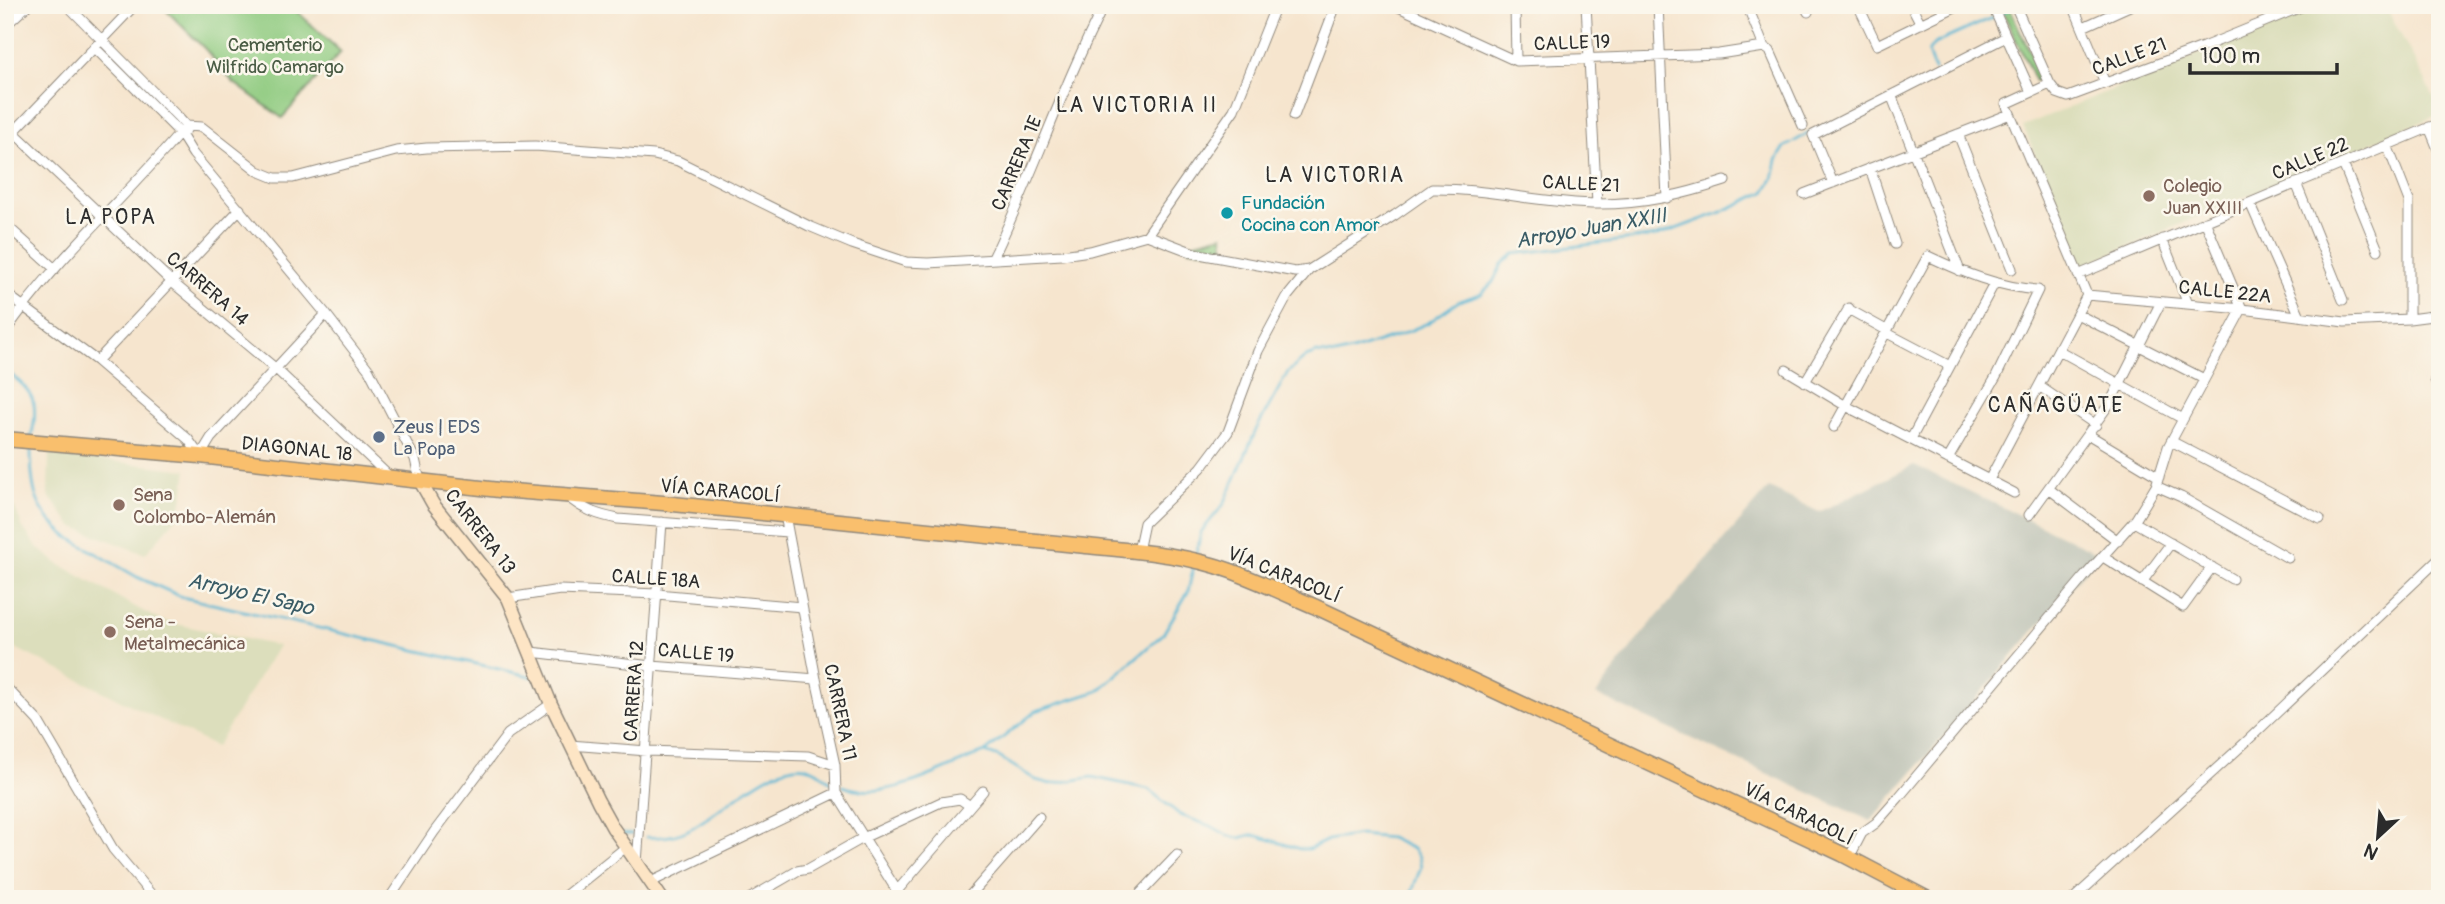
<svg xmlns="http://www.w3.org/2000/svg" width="2445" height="904" viewBox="0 0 2445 904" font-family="Pangolin,sans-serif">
	<rect width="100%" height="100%" fill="#fbf7ec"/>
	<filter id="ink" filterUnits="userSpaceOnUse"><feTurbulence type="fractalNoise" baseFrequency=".0143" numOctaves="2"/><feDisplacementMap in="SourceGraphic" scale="14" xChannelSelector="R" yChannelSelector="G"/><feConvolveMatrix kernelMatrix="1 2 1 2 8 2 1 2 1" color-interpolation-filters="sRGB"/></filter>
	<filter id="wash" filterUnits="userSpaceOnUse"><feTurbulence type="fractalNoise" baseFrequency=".00686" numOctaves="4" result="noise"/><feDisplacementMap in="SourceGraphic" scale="28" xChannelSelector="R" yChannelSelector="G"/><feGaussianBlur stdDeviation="1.57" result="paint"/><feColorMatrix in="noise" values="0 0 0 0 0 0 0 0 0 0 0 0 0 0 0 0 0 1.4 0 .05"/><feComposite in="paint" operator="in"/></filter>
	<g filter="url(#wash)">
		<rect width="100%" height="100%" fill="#f6e5ce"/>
		<path fill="#dcdebc" d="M2319 5H2385L2440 108V114L2082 266 2023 126Z
			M49 454 187 470 180 514 145 554 72 526 48 495Z
			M14 505 23 528 38 548 57 563 139 609 162 621 278 646 216 747 5 643V532Z"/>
		<path fill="#c2c6b9" d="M1914 465 2100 554 1871 821 1596 695 1642 634 1769 488 1819 512Z"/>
		<path fill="#8eca7f" stroke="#5c7a55" stroke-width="2" d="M161 5H290L341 52 282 118 233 82 206 50Z
			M2000 5H2008L2042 78 2035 81Z
			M1223 235 1225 251 1189 249 1188 244Z"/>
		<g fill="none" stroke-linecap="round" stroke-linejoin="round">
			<path stroke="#55b6d4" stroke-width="2.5" d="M2000 14 2012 7
				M1934 70 1928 52 1934 44 1994 17
				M5 370C34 392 40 402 31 438
				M31 449C31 489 34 511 68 537L137 577 182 597 534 677
				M1196 555 1201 532 1224 504 1257 428 1288 372 1306 357 1317 353 1336 355 1355 350 1402 334 1428 323 1459 301 1481 294 1493 282 1502 264 1514 254 1657 236 1719 213 1765 192 1773 179 1777 160 1785 147 1812 131
				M985 752 1036 711 1098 691 1163 634 1188 592 1194 564
				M843 786C889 803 943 768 985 752L999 757 1036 780 1051 784 1092 777 1148 789 1180 815 1213 827 1229 836 1240 838 1250 835 1258 836 1300 849H1309L1328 840 1360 835 1390 838 1413 849 1419 857 1421 867 1409 899
				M621 834H632
				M646 837C661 838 675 837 688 830 719 815 775 756 810 768 819 770 825 778 832 783"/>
		</g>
	</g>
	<g filter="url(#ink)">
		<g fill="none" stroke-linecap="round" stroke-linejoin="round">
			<g stroke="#90887c" stroke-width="11">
				<path id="street" d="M67 5 177 116 186 126V130
					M1394 5 1516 61 1719 54 1764 47
					M1515 5 1516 61
					M1586 5 1597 204
					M1658 5 1667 198
					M1747 5 1764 47 1770 51 1803 126
					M1805 5 1808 12
					M1858 5 1877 45 1959 5
					M1911 5 1921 24
					M1992 5 2031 92
					M2015 5 2050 84 2057 93 2068 97 2203 47 2306 5
					M2073 5 2105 83
					M5 26 28 5
					M2083 27 2132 5
					M95 48 180 133 193 154 326 314 369 370 415 459 420 481
					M2050 84 2006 104 2087 295
					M1892 97 1960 271
					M1294 116 1336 5
					M5 124 172 282 275 368 390 477
					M2429 127 2440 154
					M1958 134 2012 269
					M5 141 135 5
					M2387 145 2409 201V319
					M2343 164 2378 250
					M1870 168 1895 244
					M1833 183 1813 135 2006 37
					M2296 183 2343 300
					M1804 194 2010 114
					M2250 203 2300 316
					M5 224 55 269
					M1147 235 1234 110 1276 5
					M2162 239 2188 304
					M993 258C1033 175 1062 87 1104 5
					M2078 275 2440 123
					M5 293 97 361 188 439 200 456 211 438 326 314
					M2087 295 2242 309 2345 322 2409 319 2440 315
					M1848 309 1888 331
					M2077 314 2204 379
					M5 332C57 257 127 196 186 126L202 127 258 171 275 178H293L396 151 427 148 535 146 654 155 678 161 809 226 852 244 906 262 928 263 1062 255 1090 251 1147 235 1194 253 1295 272 1309 270 1395 215 1432 189C1488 188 1543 204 1599 204 1644 204 1682 195 1725 181
					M1887 333 1950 366
					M2058 350 2183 419
					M97 361 240 209
					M1786 370 1846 406 2014 493
					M2440 375 2435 380 2440 385
					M1805 382 1849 308
					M2039 386 2096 425
					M1834 427 1928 256C1964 273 1998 287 2038 290L1996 377 1948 459
					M2089 435 2159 477
					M1911 439 1994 284
					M2171 441 2320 519
					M1989 480 2087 295
					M2156 486 2181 497 2288 558
					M2049 489 2118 541
					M567 496C583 510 598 515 618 519L788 532
					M785 515 816 679 835 765 836 793 902 899
					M2029 515 2110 403 2161 302
					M2134 522 2232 579
					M1138 551 1144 523 1201 468 1228 432 1258 351 1287 297 1309 270
					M2103 557 2183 607 2212 567
					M2142 582 2171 543
					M508 598 560 590 657 594 802 607
					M531 652 652 666 816 679
					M5 686 38 721 113 849 155 899
					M570 745 647 751 808 756 835 765
					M1849 858 1862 833 1876 823 1899 797 2084 577 2136 519 2156 486 2168 447 2242 309 2205 221
					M637 863 662 522
					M651 882 836 793
					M897 891 983 791
					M389 899 434 832 508 734 551 704
					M561 899 626 847
					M749 899 797 871 808 869 863 838 941 802 960 799 970 806
					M967 899 1039 817
					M1135 899 1177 855
					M2073 899 2247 741 2440 558"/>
			</g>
			<g stroke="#90887c" stroke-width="15">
				<path id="secondary" d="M420 481 433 504 508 598 551 704 598 801 613 828 662 899"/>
			</g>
			<g stroke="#90887c" stroke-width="17">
				<path id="primary" d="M5 439 200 456 499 490 663 503 1086 546C1135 551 1185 554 1231 571 1260 582 1288 595 1316 607L1842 854 1928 899"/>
			</g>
			<use href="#street" stroke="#fff" stroke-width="9"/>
			<use href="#secondary" stroke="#fde5c5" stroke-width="12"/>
			<use href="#primary" stroke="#f9bf6d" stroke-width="14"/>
		</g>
	</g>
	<g fill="#8d6e63" stroke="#fbf7ec" stroke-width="2.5">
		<circle cx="2149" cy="196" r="7"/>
		<circle cx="119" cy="505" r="7"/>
		<circle cx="110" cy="632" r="7"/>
	</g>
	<circle fill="#0f9aa8" stroke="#fbf7ec" stroke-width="2.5" cx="1227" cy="213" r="7"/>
	<circle fill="#5c6f8a" stroke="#fbf7ec" stroke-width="2.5" cx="379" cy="437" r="7"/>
	<g text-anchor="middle" stroke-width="5" stroke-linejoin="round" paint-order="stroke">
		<g font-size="19" fill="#2b2b2b" stroke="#fbf7ec">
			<text transform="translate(1572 42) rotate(-2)" y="7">CALLE 19</text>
			<text transform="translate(2129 56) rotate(-20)" y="7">CALLE 21</text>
			<text transform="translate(2310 158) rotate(-23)" y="7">CALLE 22</text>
			<text transform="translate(1016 163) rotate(-67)" y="7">CARRERA 1E</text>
			<text transform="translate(1581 183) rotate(3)" y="7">CALLE 21</text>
			<text transform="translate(208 288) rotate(41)" y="7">CARRERA 14</text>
			<text transform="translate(2225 291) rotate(6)" y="7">CALLE 22A</text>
			<text transform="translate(297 448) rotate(6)" y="7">DIAGONAL 18</text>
			<text transform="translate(720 490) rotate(5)" y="7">VÍA CARACOLÍ</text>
			<text transform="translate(481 531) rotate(52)" y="7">CARRERA 13</text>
			<text transform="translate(1284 574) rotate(22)" y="7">VÍA CARACOLÍ</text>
			<text transform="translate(656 578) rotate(4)" y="7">CALLE 18A</text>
			<text transform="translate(696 652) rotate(5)" y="7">CALLE 19</text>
			<text transform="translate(633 691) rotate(-86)" y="7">CARRERA 12</text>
			<text transform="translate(841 712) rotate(78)" y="7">CARRERA 11</text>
			<text transform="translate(1799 813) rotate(26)" y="7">VÍA CARACOLÍ</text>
		</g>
		<g font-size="19" fill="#495b44" stroke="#fbf7ec">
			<text x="275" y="51">Cementerio<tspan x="275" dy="22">Wilfrido Camargo</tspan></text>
		</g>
		<g font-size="19" fill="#785e54" stroke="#fbf7ec" text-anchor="start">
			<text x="2163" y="192">Colegio<tspan x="2163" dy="22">Juan XXIII</tspan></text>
			<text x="133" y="501">Sena<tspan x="133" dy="22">Colombo-Alemán</tspan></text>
			<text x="124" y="628">Sena -<tspan x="124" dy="22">Metalmecánica</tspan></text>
		</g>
		<g font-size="19" fill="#0d838f" stroke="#fbf7ec" text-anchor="start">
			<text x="1241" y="209">Fundación<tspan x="1241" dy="22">Cocina con Amor</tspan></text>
		</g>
		<g font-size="19" fill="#4e5e75" stroke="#fbf7ec" text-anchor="start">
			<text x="393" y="433">Zeus | EDS<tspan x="393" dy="22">La Popa</tspan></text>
		</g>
		<g font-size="21" letter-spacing="2" fill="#2b2b2b" stroke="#fbf7ec">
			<text x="1137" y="112">LA VICTORIA II</text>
			<text x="1335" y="182">LA VICTORIA</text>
			<text x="111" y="224">LA POPA</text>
			<text x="2056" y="412">CAÑAGÜATE</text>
		</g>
		<g font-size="21" font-style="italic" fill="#3a5c66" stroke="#fbf7ec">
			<text transform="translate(1591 228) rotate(-10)" y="7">Arroyo Juan XXIII</text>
			<text transform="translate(251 594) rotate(13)" y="7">Arroyo El Sapo</text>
		</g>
	</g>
	<rect width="2445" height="904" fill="none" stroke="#fbf7ec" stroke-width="28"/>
	<g transform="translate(2378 837) rotate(206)" stroke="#fbf7ec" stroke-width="5" paint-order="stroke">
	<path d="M0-5L12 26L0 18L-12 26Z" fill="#2b2b2b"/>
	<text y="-10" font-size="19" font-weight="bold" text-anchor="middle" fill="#2b2b2b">N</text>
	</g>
	<path d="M2190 63v10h147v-10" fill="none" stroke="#2b2b2b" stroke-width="3.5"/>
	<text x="2200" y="63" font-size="21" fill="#2b2b2b" stroke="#fbf7ec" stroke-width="5" paint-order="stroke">100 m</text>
</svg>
